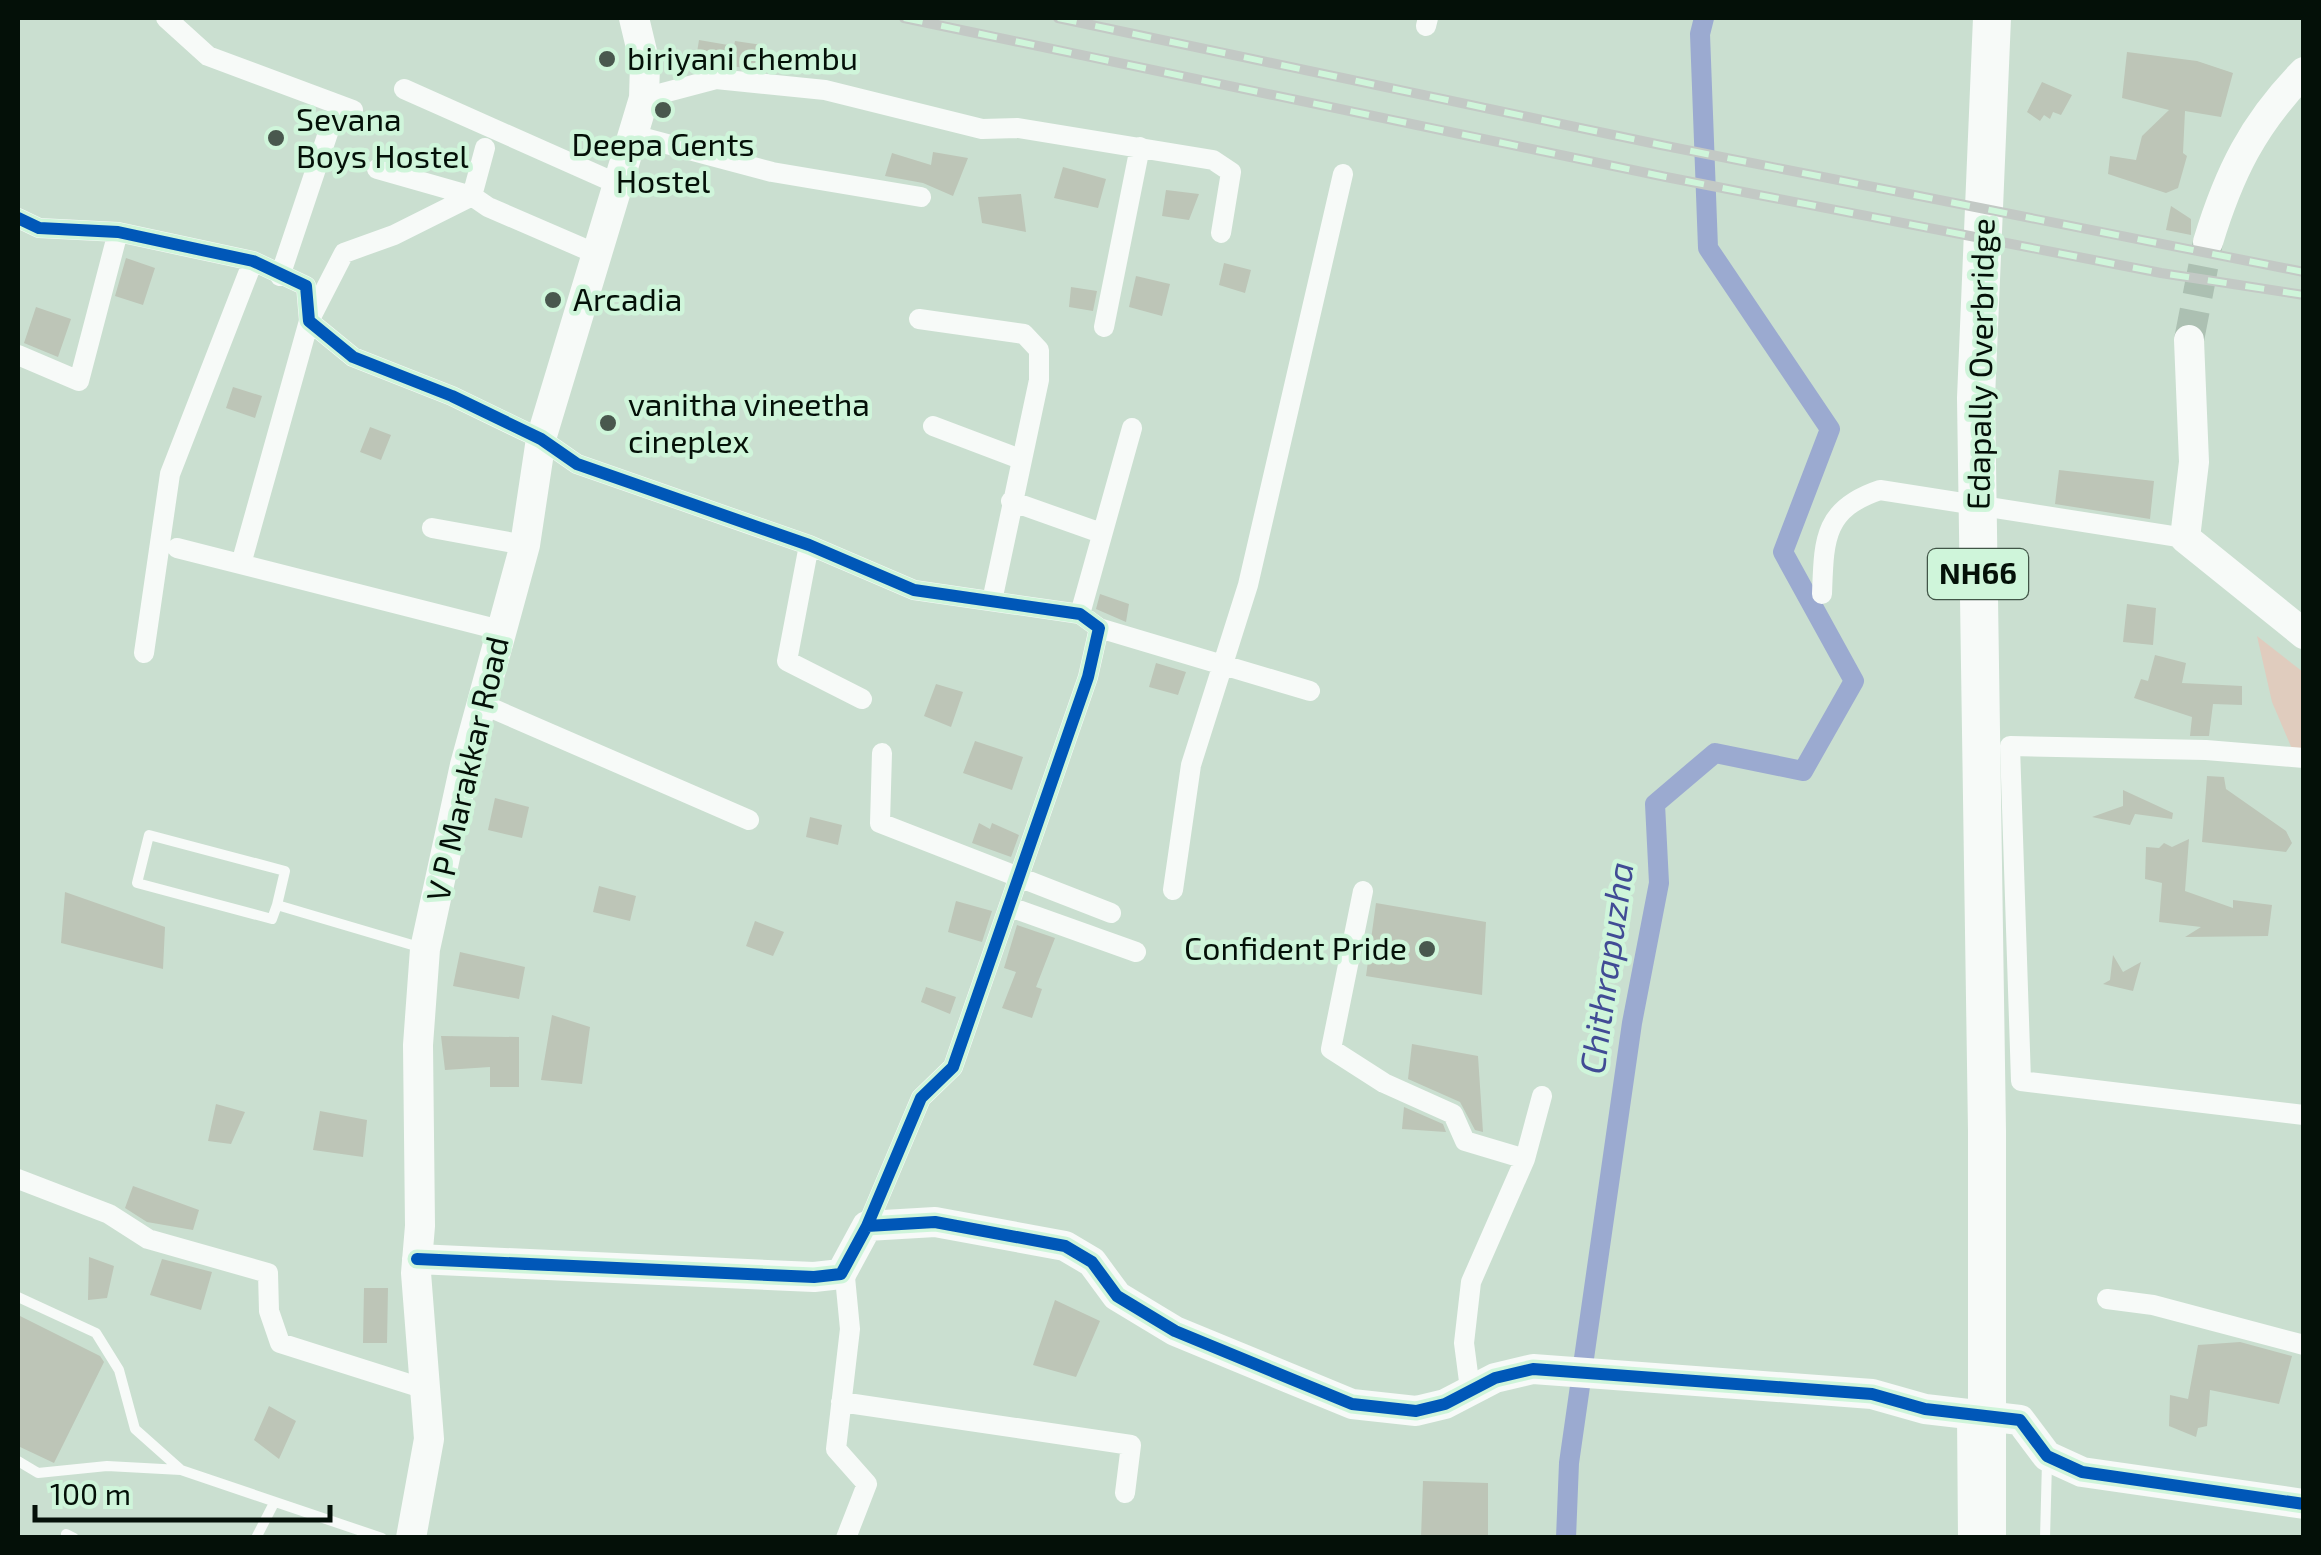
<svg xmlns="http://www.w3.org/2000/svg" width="2321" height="1555" viewBox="0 0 2321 1555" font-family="'Exo 2',sans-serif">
	<rect width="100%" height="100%" fill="#cadfd0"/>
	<path fill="#e0ccbe" d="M2257 636 2303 672V764L2298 763 2272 702Z"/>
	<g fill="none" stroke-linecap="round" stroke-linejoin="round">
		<path stroke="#9baad0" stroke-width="20" d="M1566 1538 1569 1463 1632 1023 1659 883 1655 804 1715 753 1803 771 1854 681 1783 552 1830 429 1708 248 1700 34 1704 18"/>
	</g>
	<path fill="#bdc5b7" d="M699 40 734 46 735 41 762 45 759 69 717 65 694 71Z
		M2127 52 2197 61 2233 73 2221 117 2185 111 2183 153 2187 156 2178 188 2166 193 2108 174 2110 156 2136 160 2142 136 2169 110 2122 98Z
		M2042 82 2072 95 2061 115 2053 112 2050 119 2044 115 2040 121 2027 112Z
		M933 152 968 158 953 196 923 183 885 176 892 153 931 165Z
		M1063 167 1106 179 1098 208 1054 198Z
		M1166 190 1199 194 1189 220 1162 216Z
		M1021 194 1026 232 982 223 978 197Z
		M2171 206 2191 219V235L2166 230Z
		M126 258 155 268 143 305 115 296Z
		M1224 263 1251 270 1245 293 1219 285Z
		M1136 276 1170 284 1162 316 1129 307Z
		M1071 287 1097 291 1093 311 1069 307Z
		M36 307 71 319 58 357 24 343Z
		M233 387 262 396 255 418 226 408Z
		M370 427 391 435 381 460 360 452Z
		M2059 470 2154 481 2150 519 2055 504Z
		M1100 594 1129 604 1126 622 1096 609Z
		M2127 604 2156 608 2153 645 2123 642Z
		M2155 655 2186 663 2182 683 2242 686V705L2213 704 2209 736H2190L2192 717 2134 698 2141 679 2148 681Z
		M1156 663 1186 672 1178 695 1149 687Z
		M936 684 963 692 951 727 924 716Z
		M975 741 1023 757 1012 790 963 773Z
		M2207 776 2224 777 2226 789 2286 831 2292 843 2286 852 2202 842Z
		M2123 790 2173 813 2172 819 2135 814 2130 825 2092 817 2123 806Z
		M495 798 529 807 522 838 488 830Z
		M810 817 842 825 838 845 806 837Z
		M979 823 990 829 992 823 1019 835 1011 857 972 843Z
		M2189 839 2185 891 2233 908V900L2272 905 2268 936 2185 937 2201 927 2159 922 2162 883 2145 879 2146 847 2159 848 2164 843 2172 847Z
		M599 886 636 896 630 921 593 912Z
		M65 892 165 927 163 969 61 943Z
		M956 901 992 911 982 942 948 932Z
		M1376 903 1486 922 1482 995 1366 976Z
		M755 921 784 932 773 956 746 946Z
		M1017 925 1055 938 1036 987 1042 989 1032 1018 1002 1008 1016 972 1004 968Z
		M460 952 525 967 519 999 453 986Z
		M2113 955 2123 972 2141 962 2133 991 2103 984 2110 980Z
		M926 987 956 997 950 1014 921 1002Z
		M552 1015 590 1027 582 1084 541 1080Z
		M441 1036 519 1037V1087H490V1067L445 1070Z
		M1412 1044 1478 1056 1483 1132 1475 1130 1460 1102 1408 1079Z
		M216 1104 245 1112 231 1144 208 1141Z
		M1404 1107 1443 1124 1446 1132 1402 1129Z
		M320 1111 367 1120 363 1157 313 1150Z
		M133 1186 199 1210 193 1230 147 1222 125 1208Z
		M89 1257 114 1266 107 1298 88 1300Z
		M162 1259 212 1272 201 1310 150 1295Z
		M364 1288H388L387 1343H363Z
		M1055 1300 1100 1321 1076 1377 1033 1365Z
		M18 1315 100 1356 104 1362 54 1463 18 1446Z
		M2240 1342 2292 1356 2279 1404 2210 1390 2207 1426 2198 1428 2196 1437 2169 1426 2170 1395 2188 1399 2198 1345Z
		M269 1406 296 1421 279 1459 254 1440Z
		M1423 1481 1488 1483V1538H1421Z"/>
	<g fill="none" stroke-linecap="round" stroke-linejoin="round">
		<path stroke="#acc0b2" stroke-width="30" stroke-dasharray="30 15" stroke-linecap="butt" d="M2189 340 2208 242"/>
		<path stroke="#f7faf8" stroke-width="10" d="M277 905 272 919 137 883 149 835 285 871 277 905 419 947
			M18 1297 96 1333 119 1370 135 1429 180 1469
			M18 1461 38 1473 107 1466 181 1470 382 1538
			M66 1534 74 1538
			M256 1538 274 1503
			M2045 1538 2047 1462"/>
		<path stroke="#f7faf8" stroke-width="20" d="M166 18 208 56 353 110
			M1426 26 1428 18
			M404 89 620 185
			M644 98 716 79 825 90 982 129 1018 128 1213 160 1231 172 1221 233
			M633 135 772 172 921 197
			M485 148 472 196 488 207 599 255
			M377 169 472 196
			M18 218 39 228 118 232 253 261 306 286 309 321 353 357 452 396 541 439 577 464 809 545 914 590 1080 614 1099 628 1088 677 953 1067 921 1098 867 1226
			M280 276 330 127
			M919 319 1024 334 1039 350V380L992 601
			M1104 327 1140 147
			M18 355 79 381 118 232
			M933 426 1020 459
			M1011 501 1101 533
			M432 528 525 545
			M809 545 787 661 862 699
			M177 548 500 630
			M241 564 309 321 344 253 394 235 472 196
			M1822 594C1824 540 1823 509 1880 490L2185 538
			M1080 614 1132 428
			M1099 628 1310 691
			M144 653 170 474 253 261
			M482 704 749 820
			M882 753 880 823 1111 913
			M2304 758 2206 750 2010 746 2021 1081 2304 1115
			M1173 890 1191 765 1248 585 1343 174
			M1363 891 1331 1049 1384 1083 1453 1114 1465 1141 1525 1159 1471 1282 1464 1343 1470 1389
			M1010 907 1136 952
			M1525 1159 1542 1096
			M18 1179 109 1214 148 1239 268 1273 269 1311 280 1343 425 1389
			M844 1267 850 1329 836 1449 867 1484 846 1538
			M2107 1299 2153 1305 2304 1345
			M841 1402 1131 1445 1125 1493
			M1967 1414 1968 1538"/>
		<path stroke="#f7faf8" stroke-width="30" d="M2208 242C2229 173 2253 124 2304 72
			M2189 340 2194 462 2185 538 2304 634
			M417 1259 814 1277 841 1274 867 1226 935 1222 1065 1246 1092 1262 1117 1296 1175 1331 1352 1404 1416 1411 1445 1404 1495 1378 1533 1369 1872 1394 1925 1409 2020 1420 2047 1456 2082 1472 2304 1504
			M411 1538 429 1439 416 1273 420 1226 418 1045 425 949 465 765 525 545 541 439 644 98 645 64 634 18"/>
		<path stroke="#f7faf8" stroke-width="38" d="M1987 1538V1131L1976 398 1992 18"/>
		<g stroke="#c3c9c5" stroke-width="10">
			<path id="rail" d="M904 18 1666 177 2161 273 2304 295
				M1058 18 1661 145 2304 272"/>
		</g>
		<use href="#rail" stroke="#cff5da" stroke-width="6" stroke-dasharray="19" stroke-linecap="butt"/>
		<g stroke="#cff5da" stroke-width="19">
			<path id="cycleway" d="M18 218 39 228 118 232 253 261 306 286 309 321 353 357 452 396 541 439 577 464 809 545 914 590 1080 614 1099 628 1088 677 953 1067 921 1098 867 1226
				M417 1259 814 1277 841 1274 867 1226 935 1222 1065 1246 1092 1262 1117 1296 1175 1331 1352 1404 1416 1411 1445 1404 1495 1378 1533 1369 1872 1394 1925 1409 2020 1420 2047 1456 2082 1472 2304 1504"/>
		</g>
		<use href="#cycleway" stroke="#0057b8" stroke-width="12"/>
	</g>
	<g fill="#49584e" stroke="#cff5da" stroke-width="4">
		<circle cx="607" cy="59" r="10"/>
		<circle cx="663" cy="110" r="10"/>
		<circle cx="276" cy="138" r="10"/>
		<circle cx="553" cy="300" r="10"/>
		<circle cx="608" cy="423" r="10"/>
		<circle cx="1427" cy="949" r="10"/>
	</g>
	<g text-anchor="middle" stroke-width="9" stroke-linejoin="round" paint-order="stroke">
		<rect fill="#cff5da" stroke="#415547" stroke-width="2.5" x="1928" y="549" width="100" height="50" rx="8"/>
		<g font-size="30" font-weight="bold" fill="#041008">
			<text x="1978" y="584">NH66</text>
		</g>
		<g font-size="32" fill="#041008" stroke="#cff5da" text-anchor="start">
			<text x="627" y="70">biriyani chembu</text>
			<text x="296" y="131">Sevana<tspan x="296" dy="37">Boys Hostel</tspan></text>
			<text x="663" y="156" text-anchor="middle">Deepa Gents<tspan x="663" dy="37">Hostel</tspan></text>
			<text x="573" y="311">Arcadia</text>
			<text x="628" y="416">vanitha vineetha<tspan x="628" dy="37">cineplex</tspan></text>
			<text x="1407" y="960" text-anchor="end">Confident Pride</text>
		</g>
		<g font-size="32" fill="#041008" stroke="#cff5da">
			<text transform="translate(1981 364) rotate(-89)" y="11">Edapally Overbridge</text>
			<text transform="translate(468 769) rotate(-77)" y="11">V P Marakkar Road</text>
		</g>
		<g font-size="35" font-style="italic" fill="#414b95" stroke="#cff5da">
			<text transform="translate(1607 968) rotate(-82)" y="12">Chithrapuzha</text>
		</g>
	</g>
	<rect width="2321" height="1555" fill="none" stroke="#041008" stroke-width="40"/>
	<path d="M35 1505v15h295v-15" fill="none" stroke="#041008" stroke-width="5"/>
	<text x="50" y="1505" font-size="30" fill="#041008" stroke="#cff5da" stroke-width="8" paint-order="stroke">100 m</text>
</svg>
